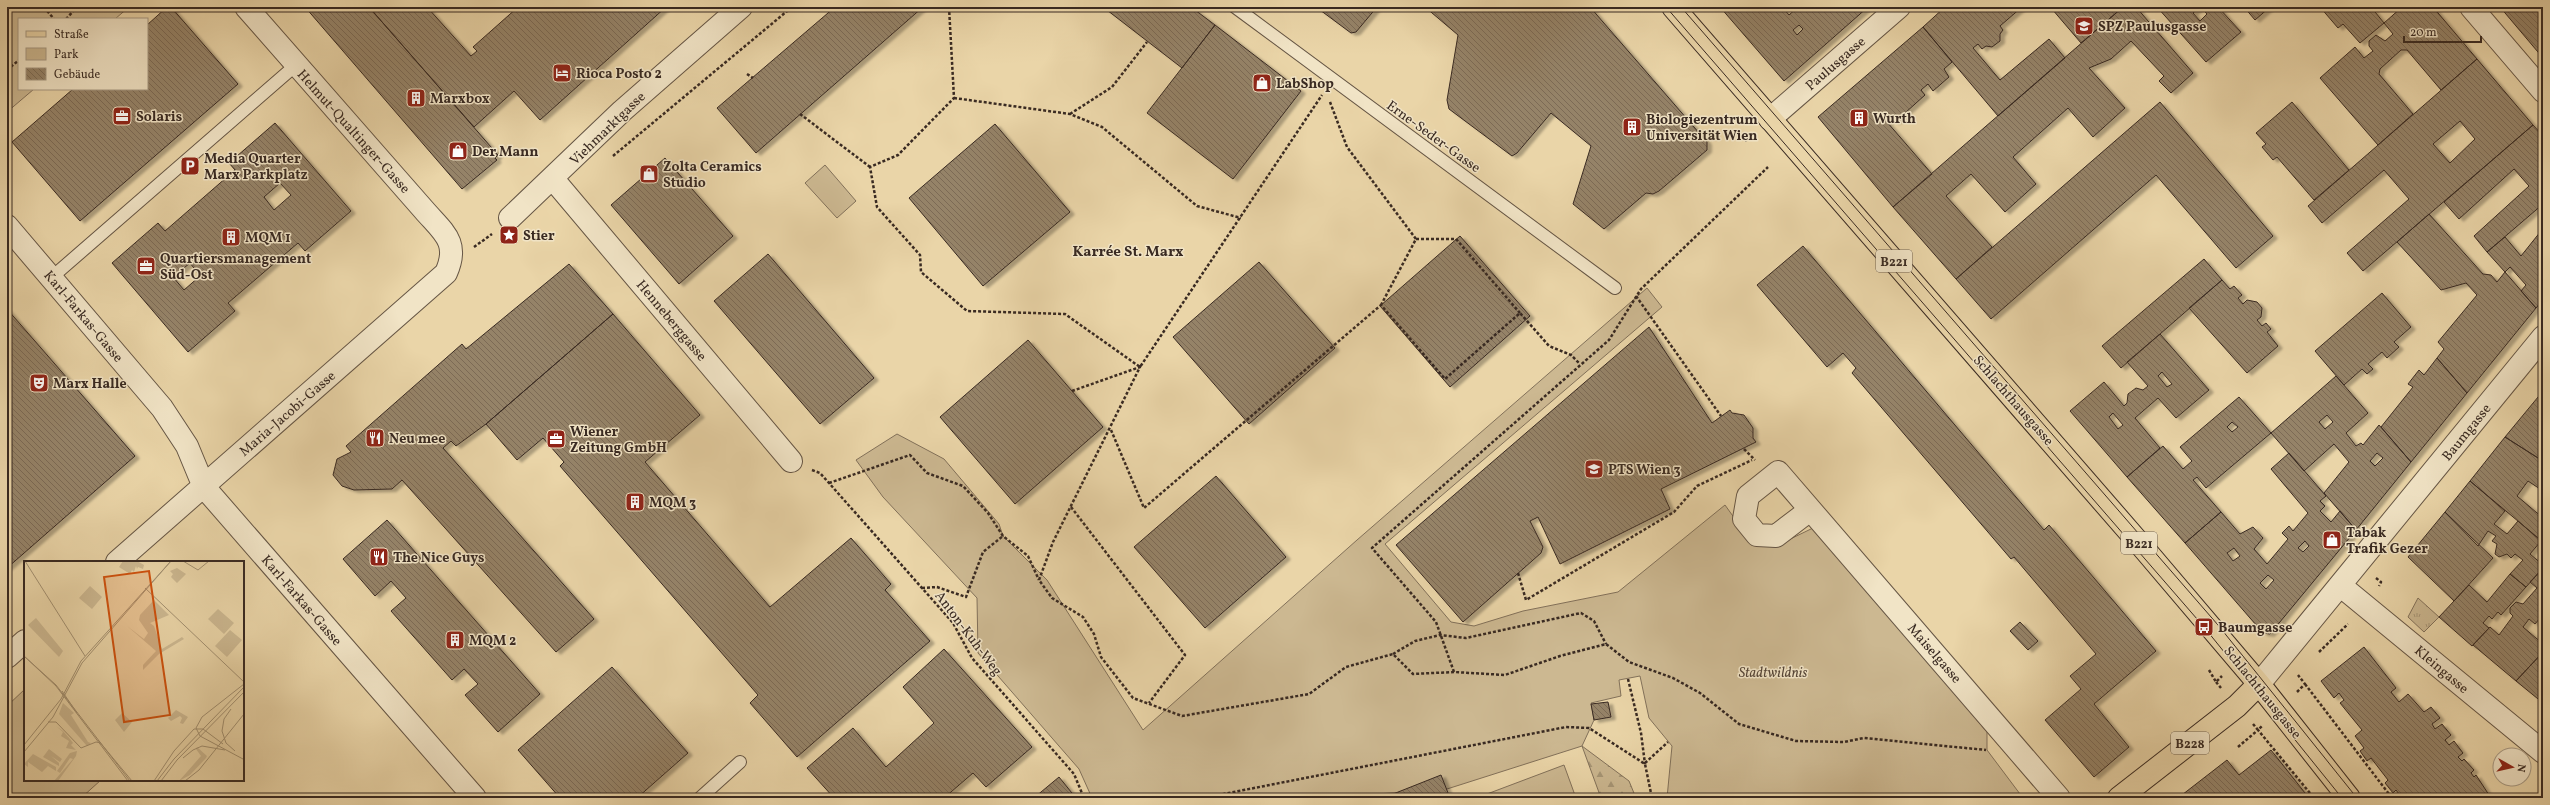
<svg xmlns="http://www.w3.org/2000/svg" width="2550" height="805" viewBox="0 0 2550 805" font-family="Vollkorn,serif">
	<defs>
		<pattern id="grass-tufts" width="24" height="20" patternUnits="userSpaceOnUse"><rect width="24" height="20" fill="#ccb891"/><path d="M3 7l-1-3M5 7V3M7 7l1-3M15 17l-1-3M17 17v-4M19 17l1-3" fill="none" stroke="#a79676"/></pattern>
		<pattern id="forest-firs" width="22" height="20" patternUnits="userSpaceOnUse"><rect width="22" height="20" fill="#ccb891"/><path d="M5 1l3.5 6h-7zM16 11l3.5 6h-7z" fill="#a79676"/></pattern>
		<pattern id="building-back-hatch" width="6" height="6" patternUnits="userSpaceOnUse"><rect width="6" height="6" fill="#958368"/><path d="M-1 5l2 2M0 0l6 6M5-1l2 2" fill="none" stroke="#7b6b55"/></pattern>
		<filter id="shadow"><feDropShadow dx="4.5" dy="2.5" stdDeviation="1" flood-color="#0004"/></filter>
	</defs>
	<rect width="100%" height="100%" fill="#ead5a8"/>
	<filter id="stains"><feTurbulence type="fractalNoise" baseFrequency=".005" numOctaves="4"/><feColorMatrix values="0 0 0 0 .2 0 0 0 0 .09 0 0 0 0 .02 0 0 0 .5 -.17"/></filter>
	<radialGradient id="worn" r=".72"><stop offset=".6" stop-color="#630" stop-opacity="0"/><stop offset="1" stop-color="#630" stop-opacity=".3"/></radialGradient>
	<path fill="url(#grass-tufts)" stroke="#82715a" d="M2418 598 2439 617 2424 632 2408 617Z"/>
	<path fill="url(#forest-firs)" stroke="#82715a" d="M1582 746 1629 781 1636 798H1601Z"/>
	<path fill="#ccb891" stroke="#82715a" d="M7 7H129L115 19H19V89H34L7 112Z
		M825 165 856 201 837 218 805 183Z
		M1647 288 1662 307 1385 544 1451 622 1474 626 1523 611 1618 592 1725 505 1750 540 1776 546 1815 527 1987 732V750L2023 798H1667L1672 746 1649 718 1640 676 1619 680 1621 696 1591 703 1594 720 1582 746 1447 789 1320 798H1092L1079 769 978 653 977 598 883 497 856 460 897 434 944 459 999 524 1003 536 1047 580 1143 730 1357 540Z
		M25 689V780H101L81 798H7V706Z
		M1564 765 1576 798H1479V797Z"/>
	<path fill="url(#building-back-hatch)" stroke="#392a22" fill-rule="evenodd" filter="url(#shadow)" d="M167 7H171L238 84 80 221 12 142 73 89H147V25Z
		M305 7H369L498 155 495 158 497 160 462 189Z
		M369 7H427L471 56 477 51 473 47 518 7H666L540 120 514 91 474 127Z
		M835 7H923L756 153 717 108Z
		M1103 7H1191L1215 25 1182 68Z
		M1316 7H1377L1356 32 1351 33Z
		M1425 7H1590L1707 142V150L1659 191 1653 194 1646 193 1604 229 1573 204 1591 146 1551 113 1517 153 1512 156 1449 109 1447 100 1458 35Z
		M1720 7H1782L1789 15 1798 7H1868L1784 81ZM1799 25 1803 29 1797 35 1793 30Z
		M1945 7H2022L2000 26 2003 30 2000 34V41L1992 47 1986 46 1982 49 1978 44 1973 48 2000 80 2049 39 2065 58 1998 116 1923 27Z
		M2055 7H2123L2081 43 2052 9Z
		M2123 7H2136L2193 73 2171 93 2159 81 2164 76 2131 41 2111 59 2089 68 2125 108 2093 137 2068 108 2013 157 2036 184 2005 212 1971 174 1946 196 1992 247 1956 279 1893 207Z
		M2157 7H2200L2193 13 2200 21 2207 14 2201 7H2218L2241 32 2206 62Z
		M2244 7H2270L2255 20Z
		M2320 7H2371L2384 23 2360 43 2343 24 2338 28Z
		M2392 7H2402L2396 12Z
		M2402 7H2433L2477 59 2441 90 2407 50H2401L2380 69 2379 74 2413 114 2378 145 2320 78 2355 47 2364 58 2373 51 2369 46V41L2376 35 2385 41 2393 34 2384 23Z
		M2500 7H2543V58Z
		M1215 25 1301 91 1233 179 1147 113Z
		M1923 27 1952 62 1944 69 1949 77 1933 91 1928 84 1921 90 1925 95 1895 122 1892 118 1887 122 1932 174 1893 207 1818 117Z
		M2477 59 2533 125 2363 271 2347 253 2409 199 2384 170 2322 223 2308 206ZM2460 121 2475 139 2450 163 2433 144Z
		M2160 102 2273 236 2236 268 2156 175 1991 319 1956 279Z
		M2292 102 2349 170 2314 200 2277 157 2273 160 2262 147 2266 144 2256 133Z
		M275 123 351 211 305 251 298 243 228 303 235 311 188 352 112 263 158 223 165 231 235 170 229 163ZM280 183 291 195 274 210 264 197ZM190 263 200 276 184 290 173 277Z
		M995 124 1070 212 983 286 909 198Z
		M2533 125 2543 136V204L2487 252 2474 236 2529 186 2514 169 2459 219 2444 202Z
		M665 158 733 236 679 284 611 205Z
		M2429 214 2483 274 2491 275 2497 282 2505 272 2536 308 2467 393 2437 358 2444 349 2438 342 2477 295 2466 283 2441 290 2397 242Z
		M2541 231 2543 232V300L2536 308 2521 291 2526 285 2510 267 2505 272 2487 252 2505 237 2521 256Z
		M1460 236 1530 316 1450 387 1380 306Z
		M1803 246 2044 530 2049 525 2156 651 2094 704 2129 747 2094 777 2045 720 2081 689 2070 676 2096 654 2014 557 2011 559 1852 373 1856 368 1843 353 1827 367 1757 285Z
		M768 254 874 378 820 424 714 301Z
		M2204 259 2222 280 2121 368 2102 346Z
		M1259 262 1335 348 1249 424 1173 337Z
		M569 264 613 314 486 424 456 446 451 441 443 448 594 619 556 652 402 480 392 489 354 490 342 486 333 475 337 459 351 452 346 446 462 344 466 349Z
		M2222 280 2230 289 2234 286 2242 295 2238 298 2243 304 2247 300 2257 302 2262 308 2261 317 2257 320 2262 326 2266 323 2271 329 2267 332 2278 346 2247 373 2189 308Z
		M2382 293 2411 327 2394 342 2399 347 2387 358 2382 352 2368 364 2373 369 2367 374 2362 369 2344 385 2315 351Z
		M7 309 135 456 7 568Z
		M613 314 700 415 645 462 770 607 851 538 891 584 885 590 930 641 797 757 750 703 758 695 560 466 564 462 543 438 517 460 486 424Z
		M1649 327 1712 423 1730 410 1732 413 1744 415 1753 428V438L1756 442 1661 489 1670 509 1560 564 1538 517 1530 521 1543 547 1541 553 1463 622 1396 545Z
		M2160 334 2209 390 2176 418 2158 398 2135 418 2160 448 2127 477 2070 411 2104 382 2124 406 2127 403 2128 394 2136 388 2143 390 2148 386 2127 362ZM2162 372 2172 384 2167 387 2158 376ZM2113 413 2123 425 2118 429 2109 417Z
		M1028 340 1103 427 1015 504 940 417Z
		M2437 358 2467 393 2411 462 2381 427 2413 387 2408 384 2419 370 2424 375Z
		M2336 376 2368 413 2346 433 2356 446 2361 443 2363 445 2379 425 2411 462 2356 530 2324 493 2349 462 2334 444 2304 471 2271 433ZM2327 415 2333 422 2325 429 2319 422ZM2377 453 2383 458 2375 466 2370 461Z
		M2543 391V457L2541 460 2505 437Z
		M2239 397 2271 433 2206 488 2197 477 2193 480 2221 512 2185 543 2127 477 2163 446 2183 469 2192 461 2180 447ZM2232 422 2238 427 2232 432 2227 427Z
		M2505 437 2543 461V491L2528 481 2517 496 2543 518V542L2470 481Z
		M2289 453 2326 496 2320 501 2325 506 2320 511 2331 522 2340 511 2356 530 2270 634 2263 633 2185 543 2221 512 2240 534 2253 527 2263 538 2254 549 2267 564 2288 539 2282 533 2289 526 2293 531 2308 513 2271 469ZM2305 541 2309 546 2303 552 2298 548ZM2234 548 2240 556 2233 561 2227 553ZM2268 575 2274 580 2266 589 2260 583Z
		M1216 476 1286 557 1205 628 1134 547Z
		M2470 481 2505 511 2494 524 2507 534 2518 521 2541 541 2530 554 2543 565V568L2526 587 2510 574 2523 560 2515 554 2511 558 2507 554 2499 557 2495 554 2497 544 2492 541 2496 536 2488 531 2478 546 2445 512Z
		M2445 512 2493 558 2454 601 2408 557Z
		M387 520 540 694 498 732 465 695 478 684 464 669 452 680 391 611 406 598 391 581 375 596 343 559Z
		M2543 568V620L2540 618 2535 624 2529 619 2523 627 2543 644V652L2516 681 2473 645 2490 627 2499 635 2513 616 2510 613V608L2516 602 2523 604 2537 588 2530 582Z
		M2510 574 2526 587 2501 615 2498 612 2492 619 2489 616 2483 623 2489 628 2472 646 2439 617 2469 585 2487 602Z
		M2020 622 2038 641 2028 650 2010 631Z
		M2364 647 2396 688 2391 692 2399 702 2408 694 2424 712 2431 707 2440 718 2432 724 2435 729 2442 724 2451 735 2445 740 2449 745 2454 741 2463 753 2458 757 2462 761 2464 759 2474 770 2471 773 2474 777 2476 775 2491 798H2402L2396 790 2393 793 2385 783 2388 780 2371 758 2367 761 2360 751 2364 748 2355 736 2362 730 2340 703 2344 700 2339 693 2334 698 2321 681Z
		M944 649 1032 747 986 787 973 773 944 798H834L807 768 853 728 886 767 934 723 903 687Z
		M2543 652V703L2516 681Z
		M612 667 688 753 637 798H560L518 750Z
		M1608 702 1611 717 1594 720 1591 704Z
		M2271 750 2309 798H2178L2227 760 2239 775Z
		M1441 775 1450 798H1383Z
		M1059 777 1076 798H1036L1035 797Z"/>
	<g fill="none" stroke-linecap="round" stroke-linejoin="round">
		<g stroke="#655544" stroke-width="14">
			<path id="lane" d="M1235 7 1615 288
				M51 278 296 65
				M700 798 740 762"/>
		</g>
		<g stroke="#655544" stroke-width="24">
			<path id="street" d="M2471 7 2543 91
				M1770 119 1899 7
				M553 179 791 461
				M510 218 622 111 741 7
				M7 226 162 408 187 446 204 487 475 798
				M1810 510 1776 536 1757 535 1744 519 1748 496 1778 472 2059 798
				M117 562 446 273C460 242 443 232 424 210L246 7
				M2341 586 2543 752
				M7 657 25 641
				M2259 684 2543 337"/>
		</g>
		<g stroke="#392a22" stroke-width="24">
			<path id="primary" d="M1673 7 2140 544 2259 684 2349 798
				M2119 798 2237 706 2259 684"/>
		</g>
		<path stroke="#392a22" stroke-width="2.5" stroke-dasharray="3 2" stroke-linecap="butt" d="M44 7 54 19
			M949 7 954 98 898 155 870 167 877 207 920 255 921 272 967 311 1065 314 1140 367 1322 95
			M66 19 77 7
			M7 70 19 60
			M747 74 753 78
			M954 98 1070 114 1102 127 1197 206 1241 218
			M1330 102 1347 147 1416 239 1381 305
			M800 114 870 167
			M1070 114 1112 87 1147 42
			M1745 141 1752 135
			M613 156 792 7
			M1416 239H1456L1520 313
			M474 247 492 234
			M1636 296 1721 416
			M1072 391 1140 367 1053 542 1039 580 1052 598 1083 617 1094 634 1101 657 1133 698 1182 716 1309 694 1346 667 1393 654 1413 674 1454 672 1505 675 1560 656 1606 644 1629 662 1673 678 1700 693 1739 724 1796 741 1844 742 1864 738 1986 750
			M1111 430 1144 508 1381 305 1445 379 1520 313 1549 346 1571 355 1580 364
			M1744 449 1755 460
			M812 470 820 473 829 483 953 623 972 658 1074 774 1084 798
			M829 483 910 455 927 473 963 486 988 513 1003 536 1028 556 1039 580
			M1071 507 1185 655 1149 703
			M1518 573 1526 600 1674 512 1697 486 1752 460
			M2376 578 2381 582 2379 586
			M922 588 937 587 966 597 983 552 1003 536
			M2319 652 2348 624
			M1393 654 1415 641 1440 635 1466 638 1581 613 1594 621 1606 644
			M2209 670 2216 682 2222 676
			M1454 672 1436 622 1372 548 1609 340 1641 289 1768 167
			M1628 679 1641 733 1645 764
			M2216 682 2221 688
			M2305 684 2392 798
			M2297 692 2305 684 2298 675
			M2253 724 2258 730 2262 726
			M2238 747 2258 730 2314 798
			M1645 763 1668 742
			M1203 798 1566 727 1589 728 1645 764 1652 798"/>
		<use href="#lane" stroke="#f1e4c6" stroke-width="12"/>
		<use href="#street" stroke="#f1e4c6" stroke-width="22"/>
		<use href="#primary" stroke="#ead5a8" stroke-width="22"/>
		<path stroke="#392a22" stroke-width="1" d="M1666 7 2204 627 2342 798
			M1681 7 2218 625 2357 798"/>
	</g>
	<defs>
		<g id="school-square" transform="scale(1)"><rect x="-9" y="-9" width="18" height="18" rx="4" fill="#8f2418" stroke="#f1e4c6"/><path d="M0-5L7-2L0 1L-7-2ZM-4 1L0 2.5L4 1V4Q0 6-4 4Z" fill="#fff"/></g>
		<g id="hotel-square" transform="scale(1)"><rect x="-9" y="-9" width="18" height="18" rx="4" fill="#8f2418" stroke="#f1e4c6"/><path d="M-6-4.5h1.5V1H6V5H4.5V3h-9V5H-6ZM-4 0a1.8 1.8 0 1 1 3.6 0ZM.5 0V-2.5h3Q6-2.5 6 0Z" fill="#fff"/></g>
		<g id="shop-square" transform="scale(1)"><rect x="-9" y="-9" width="18" height="18" rx="4" fill="#8f2418" stroke="#f1e4c6"/><path d="M-5-2.5h2.3a2.7 3.5 0 0 1 5.4 0H5L5.5 6h-11ZM-1.5-2.5h3a1.5 2.3 0 0 0-3 0Z" fill="#fff"/></g>
		<g id="building-square" transform="scale(1)"><rect x="-9" y="-9" width="18" height="18" rx="4" fill="#8f2418" stroke="#f1e4c6"/><path d="M-4-6H4V6H1V3H-1V6H-4ZM-2.5-4.3h1.7v1.8h-1.7ZM.8-4.3h1.7v1.8H.8ZM-2.5-1h1.7V.8h-1.7ZM.8-1h1.7V.8H.8Z" fill="#fff"/></g>
		<g id="office-square" transform="scale(1)"><rect x="-9" y="-9" width="18" height="18" rx="4" fill="#8f2418" stroke="#f1e4c6"/><path d="M-6-3h4V-5.5h4V-3h4V5H-6ZM-1-4.5V-3h2v-1.5ZM-6 0V1H6V0Z" fill="#fff"/></g>
		<g id="parking-square" transform="scale(1)"><rect x="-9" y="-9" width="18" height="18" rx="4" fill="#8f2418" stroke="#f1e4c6"/><path d="M-3.5-5.5H1a3.5 3.5 0 0 1 0 7H-1V5.5H-3.5ZM-1-3.4V-.6H.8a1.4 1.4 0 0 0 0-2.8Z" fill="#fff"/></g>
		<g id="sight-square" transform="scale(1)"><rect x="-9" y="-9" width="18" height="18" rx="4" fill="#8f2418" stroke="#f1e4c6"/><path d="M0-6L1.8-2.2L6-1.7L2.9 1.2L3.7 5.4L0 3.3L-3.7 5.4L-2.9 1.2L-6-1.7L-1.8-2.2Z" fill="#fff"/></g>
		<g id="theatre-square" transform="scale(1)"><rect x="-9" y="-9" width="18" height="18" rx="4" fill="#8f2418" stroke="#f1e4c6"/><path d="M-5-5.5Q0-4 5-5.5V0Q5 5 0 6Q-5 5-5 0ZM-3.3-2.5H-1v1.5H-3.3ZM1-2.5H3.3v1.5H1ZM-2.8 1Q0 5.5 2.8 1Z" fill="#fff"/></g>
		<g id="restaurant-square" transform="scale(1)"><rect x="-9" y="-9" width="18" height="18" rx="4" fill="#8f2418" stroke="#f1e4c6"/><path d="M-5-6h1v4h1v-4h1v4h1v-4h1v5L-1.5 .5V6h-2V.5L-5-1ZM5-6V6H3V1.5H1.5Q1.5-4 5-6Z" fill="#fff"/></g>
		<g id="bus-square" transform="scale(1)"><rect x="-9" y="-9" width="18" height="18" rx="4" fill="#8f2418" stroke="#f1e4c6"/><path d="M-5-6H5V4H4V6H2V4H-2V6H-4V4H-5ZM-3.5-4V0h7V-4ZM-3.5 1.2v1.5H-2V1.2ZM2 1.2v1.5H3.5V1.2Z" fill="#fff"/></g>
	</defs>
	<g fill-rule="evenodd">
		<use href="#school-square" x="2084" y="26"/>
		<use href="#hotel-square" x="562" y="73"/>
		<use href="#shop-square" x="1262" y="83"/>
		<use href="#building-square" x="416" y="98"/>
		<use href="#office-square" x="122" y="116"/>
		<use href="#building-square" x="1859" y="118"/>
		<use href="#building-square" x="1632" y="127"/>
		<use href="#shop-square" x="458" y="151"/>
		<use href="#parking-square" x="190" y="166"/>
		<use href="#shop-square" x="649" y="174"/>
		<use href="#sight-square" x="509" y="235"/>
		<use href="#building-square" x="231" y="237"/>
		<use href="#office-square" x="146" y="266"/>
		<use href="#theatre-square" x="39" y="383"/>
		<use href="#restaurant-square" x="375" y="438"/>
		<use href="#office-square" x="556" y="439"/>
		<use href="#school-square" x="1594" y="469"/>
		<use href="#building-square" x="635" y="502"/>
		<use href="#shop-square" x="2332" y="540"/>
		<use href="#restaurant-square" x="379" y="557"/>
		<use href="#bus-square" x="2204" y="627"/>
		<use href="#building-square" x="455" y="640"/>
	</g>
	<g text-anchor="middle" stroke-width="3" stroke-linejoin="round" paint-order="stroke">
		<g fill="#f1e4c6" stroke="#706253" stroke-width="1">
			<rect x="1876" y="250" width="36" height="22" rx="3"/>
			<rect x="2121" y="532" width="36" height="22" rx="3"/>
			<rect x="2171" y="732" width="38" height="22" rx="3"/>
		</g>
		<g font-size="13" font-weight="bold" fill="#392a22">
			<text x="1894" y="266">B221</text>
			<text x="2139" y="548">B221</text>
			<text x="2190" y="748">B228</text>
		</g>
		<g font-size="14" font-weight="bold" fill="#392a22" stroke="#f1e4c6" text-anchor="start">
			<text x="2098" y="31">SPZ Paulusgasse</text>
			<text x="576" y="78">Rioca Posto 2</text>
			<text x="1276" y="88">LabShop</text>
			<text x="430" y="103">Marxbox</text>
			<text x="136" y="121">Solaris</text>
			<text x="1873" y="123">Wurth</text>
			<text x="1646" y="124">Biologiezentrum<tspan x="1646" dy="16">Universität Wien</tspan></text>
			<text x="472" y="156">Der Mann</text>
			<text x="204" y="163">Media Quarter<tspan x="204" dy="16">Marx Parkplatz</tspan></text>
			<text x="663" y="171">Zolta Ceramics<tspan x="663" dy="16">Studio</tspan></text>
			<text x="523" y="240">Stier</text>
			<text x="245" y="242">MQM 1</text>
			<text x="160" y="263">Quartiersmanagement<tspan x="160" dy="16">Süd-Ost</tspan></text>
			<text x="53" y="388">Marx Halle</text>
			<text x="570" y="436">Wiener<tspan x="570" dy="16">Zeitung GmbH</tspan></text>
			<text x="389" y="443">Neu mee</text>
			<text x="1608" y="474">PTS Wien 3</text>
			<text x="649" y="507">MQM 3</text>
			<text x="2346" y="537">Tabak<tspan x="2346" dy="16">Trafik Gezer</tspan></text>
			<text x="393" y="562">The Nice Guys</text>
			<text x="2218" y="632">Baumgasse</text>
			<text x="469" y="645">MQM 2</text>
		</g>
		<g font-size="14" fill="#392a22" stroke="#f1e4c6">
			<text transform="translate(1835 63) rotate(-41)" y="5">Paulusgasse</text>
			<text transform="translate(607 128) rotate(-44)" y="5">Viehmarktgasse</text>
			<text transform="translate(354 131) rotate(48)" y="5">Helmut-Qualtinger-Gasse</text>
			<text transform="translate(1434 136) rotate(36)" y="5">Erne-Seder-Gasse</text>
			<text transform="translate(84 316) rotate(50)" y="5">Karl-Farkas-Gasse</text>
			<text transform="translate(672 320) rotate(50)" y="5">Henneberggasse</text>
			<text transform="translate(2014 400) rotate(49)" y="5">Schlachthausgasse</text>
			<text transform="translate(287 413) rotate(-41)" y="5">Maria-Jacobi-Gasse</text>
			<text transform="translate(2466 432) rotate(-51)" y="5">Baumgasse</text>
			<text transform="translate(302 600) rotate(49)" y="5">Karl-Farkas-Gasse</text>
			<text transform="translate(969 633) rotate(53)" y="5">Anton-Kuh-Weg</text>
			<text transform="translate(1935 653) rotate(49)" y="5">Maiselgasse</text>
			<text transform="translate(2442 669) rotate(40)" y="5">Kleingasse</text>
			<text transform="translate(2263 692) rotate(51)" y="5">Schlachthausgasse</text>
		</g>
		<g font-size="14" font-style="italic" fill="#564638" stroke="#f1e4c6">
			<text x="1773" y="677">Stadtwildnis</text>
		</g>
		<g font-size="15" font-weight="bold" fill="#392a22" stroke="#f1e4c6">
			<text x="1128" y="256">Karrée St. Marx</text>
		</g>
	</g>
	<g transform="translate(24 561)">
		<rect width="220" height="220" fill="#ead5a8"/>
		<path d="M99 0H113L120 4 119 8 114 6 113 8 112 5 110 11 108 9 106 13 95 6ZM39 142 50 152 47 154 64 181 67 182 63 185 35 153ZM152 149 164 156 159 163 156 162 158 157 156 155 147 160 144 157ZM32 165 39 170 46 178 49 182 47 184 52 189 42 187 45 180 37 175 39 171ZM25 188 38 198 36 201 27 195 35 202V205L19 196ZM53 190 52 195 34 220H30L49 198 46 197 36 212 33 210 46 192ZM9 193 32 206V210L24 205 18 211 4 201V206L0 203Z" fill="#ccb891"/>
		<path d="M173 186 183 195 182 197 166 214 155 220 177 195 172 188Z" fill="#ccb891"/>
		<path d="M153 7 162 13 153 22 147 16 149 13 146 10ZM66 25 78 36 68 48 55 37ZM130 39 145 54 126 62 130 65 138 88 158 76 160 78 135 93 119 109V104L132 90 103 65 120 78 124 72 115 59 116 54ZM194 48 210 62 200 73 184 58ZM12 57 39 90 35 96 4 64ZM206 69 218 79 203 96 191 85ZM98 152 108 161 100 171 91 159Z" fill="#ccb891"/>
		<path fill="none" stroke="#a39172" stroke-width="1" d="M1 0 61 95M159 0 174 9 185 0M121 27 220 121M0 95 32 125 104 220M0 95 32 124 106 220M38 130 53 152M207 148 200 158 198 170 202 182 211 190M24 161H32L57 187 72 181 77 182M74 179 108 220M0 184 37 138 57 100 147 0M0 191 29 156 58 102 147 0M159 197 169 189 178 185 201 189M219 198 176 175 172 167 178 156 220 123M130 220 150 190 170 168H179L199 183M133 220 150 198 220 126M137 220 153 199 220 131M161 220 175 209 220 153"/>
		<path fill="#ce520f" fill-opacity="0.15" stroke="#ce520f" stroke-width="2" d="M125 10 146 154 100 161 80 16Z"/>
		<rect width="220" height="220" fill="none" stroke="#392a22" stroke-width="2"/>
	</g>
	<rect width="2550" height="805" fill="none" stroke="#ead5a8" stroke-width="24"/>
	<rect x="8" y="8" width="2534" height="789" fill="none" stroke="#392a22" stroke-width="2"/>
	<rect x="12" y="12" width="2526" height="781" fill="none" stroke="#392a22"/>
	<rect x="18" y="18" width="130" height="72" fill="#f1e4c6" stroke="#a79a84"/>
	<rect x="26" y="31" width="20" height="6" fill="#ead5a8" stroke="#a79a84"/>
	<text x="54" y="38" font-size="12" fill="#392a22">Straße</text>
	<rect x="26" y="48" width="20" height="12" fill="#ccb891" stroke="#a79a84"/>
	<text x="54" y="58" font-size="12" fill="#392a22">Park</text>
	<rect x="26" y="68" width="20" height="12" fill="url(#building-back-hatch)" stroke="#a79a84"/>
	<text x="54" y="78" font-size="12" fill="#392a22">Gebäude</text>
	<g transform="translate(2512 767) rotate(98)"><circle r="19" fill="#f1e4c6" stroke="#a79a84"/>
	<path d="M0-3L7 15L0 10L-7 15Z" fill="#8f2418"/>
	<text y="-6" font-size="11" font-weight="bold" text-anchor="middle" fill="#392a22">N</text>
	</g>
	<path d="M2404 36v6h77v-6" fill="none" stroke="#392a22" stroke-width="2"/>
	<text x="2410" y="36" font-size="12" fill="#392a22" stroke="#f1e4c6" stroke-width="3" paint-order="stroke">20 m</text>
	<rect width="100%" height="100%" filter="url(#stains)"/>
	<rect width="100%" height="100%" fill="url(#worn)"/>
</svg>
